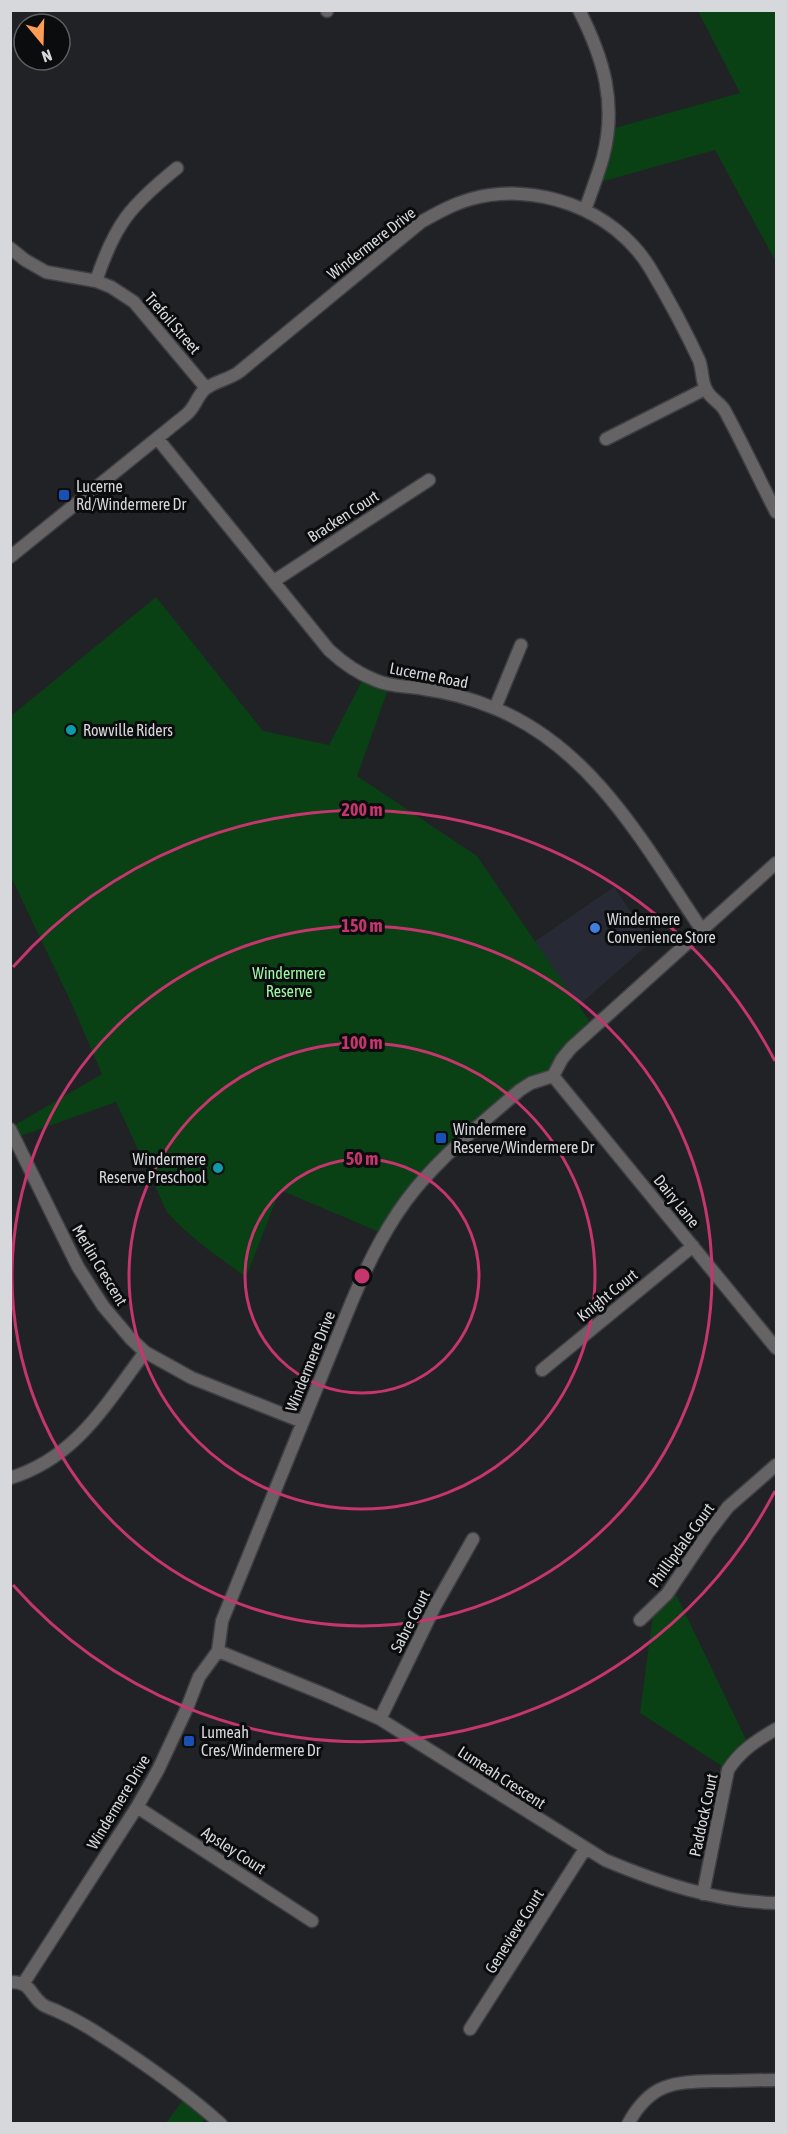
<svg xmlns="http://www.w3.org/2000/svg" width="787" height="2134" viewBox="0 0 787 2134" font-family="'Asap Condensed',sans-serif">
	<rect width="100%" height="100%" fill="#212226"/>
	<path fill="#272a34" d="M614 887 651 942 578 1006 534 942Z"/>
	<path fill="#094014" d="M698 11H776V262L715 150 593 184 608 130 740 93Z
		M156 597 263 731 329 745 365 675 390 684 357 776 477 856 594 1028 559 1063 456 1147 384 1234 280 1190 246 1277C218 1257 189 1237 167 1212L116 1102 15 1138 10 1128 102 1074 70 1000 11 877V716Z
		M672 1586 749 1746 728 1770 640 1713 654 1607Z
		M187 2095 209 2113 202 2123 165 2124Z"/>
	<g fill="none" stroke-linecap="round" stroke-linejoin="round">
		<g stroke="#3e3f43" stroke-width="15">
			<path id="minor" d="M327 10V11
				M579 10C604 59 617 104 603 157 598 175 591 193 585 210
				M10 248 25 260 46 272 96 281 111 287 134 302 206 388
				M96 281C115 224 130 206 177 168
				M157 438 329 650C343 663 357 673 375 680 390 687 408 686 424 689 447 692 472 699 494 708 593 748 645 846 702 930
				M606 439 705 389
				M10 557 187 414C195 407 197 397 204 390 212 382 228 380 239 372L421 222C437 213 453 204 471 199 536 181 614 209 650 268 666 295 686 332 699 360 703 370 701 382 707 391 711 399 721 403 725 411 743 444 759 479 776 512
				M274 581 429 480
				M495 708 521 645
				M553 1076 776 1348
				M10 1129 78 1267 103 1306 130 1338 145 1352 192 1378 303 1422
				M542 1370 693 1246
				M10 1478C76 1458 106 1404 145 1352
				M640 1620 667 1594 708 1533 728 1507 776 1465
				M218 1651 326 1695 380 1719 605 1860C660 1883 716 1902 776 1903
				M380 1719 435 1606 473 1539
				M137 1807 312 1921
				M703 1894 728 1770C740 1751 757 1740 776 1729
				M10 1982C32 1982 29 1994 42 2004 47 2008 54 2009 59 2012 70 2017 81 2023 91 2029 137 2058 181 2088 221 2124
				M23 1984 137 1807 158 1770 187 1708 199 1677 218 1651 222 1621 352 1301C369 1261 388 1222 416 1188 446 1152 484 1121 520 1090L531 1083 553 1076 562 1059 571 1048 776 863
				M470 2029 585 1849
				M628 2124C650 2083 673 2082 715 2081 735 2081 756 2080 776 2080"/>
		</g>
		<use href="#minor" stroke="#666364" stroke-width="12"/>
	</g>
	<g fill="none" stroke="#c5356e" stroke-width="3">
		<circle cx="362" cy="1276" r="117"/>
		<circle cx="362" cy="1276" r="233"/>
		<circle cx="362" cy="1276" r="350"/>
		<path d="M775 1491A466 466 0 0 1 13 1585M13 967A466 466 0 0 1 775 1061"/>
	</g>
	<g fill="#1a4fb4" stroke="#0b0c0d" stroke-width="2">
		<rect x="58" y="489" width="12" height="12" rx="3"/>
		<rect x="435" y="1132" width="12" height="12" rx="3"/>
		<rect x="183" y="1735" width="12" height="12" rx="3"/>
	</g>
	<g fill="#0f9aa8" stroke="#0b0c0d" stroke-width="2">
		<circle cx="71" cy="730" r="6"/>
		<circle cx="218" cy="1168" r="6"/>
	</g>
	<circle fill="#3f7fe0" stroke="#0b0c0d" stroke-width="2" cx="595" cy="928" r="6"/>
	<g text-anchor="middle" stroke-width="6" stroke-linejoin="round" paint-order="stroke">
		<g font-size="16" fill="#d7d8db" stroke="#0b0c0d">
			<text transform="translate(371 243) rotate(-38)" y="6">Windermere Drive</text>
			<text transform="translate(173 323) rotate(49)" y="6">Trefoil Street</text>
			<text transform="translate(343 516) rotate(-33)" y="6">Bracken Court</text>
			<text transform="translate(429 675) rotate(11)" y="6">Lucerne Road</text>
			<text transform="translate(677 1201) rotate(51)" y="6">Dairy Lane</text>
			<text transform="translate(100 1265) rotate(59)" y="6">Merlin Crescent</text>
			<text transform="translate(607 1295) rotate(-39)" y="6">Knight Court</text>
			<text transform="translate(310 1361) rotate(-68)" y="6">Windermere Drive</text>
			<text transform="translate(681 1545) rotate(-54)" y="6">Phillipdale Court</text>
			<text transform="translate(410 1621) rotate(-63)" y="6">Sabre Court</text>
			<text transform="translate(502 1777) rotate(33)" y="6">Lumeah Crescent</text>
			<text transform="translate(118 1802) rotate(-59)" y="6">Windermere Drive</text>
			<text transform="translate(703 1815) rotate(-78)" y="6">Paddock Court</text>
			<text transform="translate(234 1850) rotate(33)" y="6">Apsley Court</text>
			<text transform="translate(514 1931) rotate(-58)" y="6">Genevieve Court</text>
		</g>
		<g font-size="16" fill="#d7d8db" stroke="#0b0c0d" text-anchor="start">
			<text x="76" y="492">Lucerne<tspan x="76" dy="18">Rd/Windermere Dr</tspan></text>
			<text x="83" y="736">Rowville Riders</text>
			<text x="607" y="925">Windermere<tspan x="607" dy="18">Convenience Store</tspan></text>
			<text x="453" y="1135">Windermere<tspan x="453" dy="18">Reserve/Windermere Dr</tspan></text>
			<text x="206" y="1165" text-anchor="end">Windermere<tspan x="206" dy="18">Reserve Preschool</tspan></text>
			<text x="201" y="1738">Lumeah<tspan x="201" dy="18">Cres/Windermere Dr</tspan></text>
		</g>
		<g font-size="16" fill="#9dfaa4" stroke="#0b0c0d">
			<text x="289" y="979">Windermere<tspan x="289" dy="18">Reserve</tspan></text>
		</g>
	</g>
	<circle cx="362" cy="1276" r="9" fill="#c5356e" stroke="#0b0c0d" stroke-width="3"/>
	<g font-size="18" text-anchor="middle" font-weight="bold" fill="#c5356e" stroke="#0b0c0d" stroke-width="6" stroke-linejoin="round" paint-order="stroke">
		<text x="362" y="816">200 m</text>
		<text x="362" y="932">150 m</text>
		<text x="362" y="1049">100 m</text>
		<text x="362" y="1165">50 m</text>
	</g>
	<rect width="787" height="2134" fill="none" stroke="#d7d8db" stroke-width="24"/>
	<g transform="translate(42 42) rotate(161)"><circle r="28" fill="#0b0c0d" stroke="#5d5e5f" stroke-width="1.5"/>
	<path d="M0-4.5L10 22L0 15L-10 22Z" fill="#fd9c55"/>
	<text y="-9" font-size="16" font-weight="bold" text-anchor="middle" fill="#d7d8db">N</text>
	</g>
</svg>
